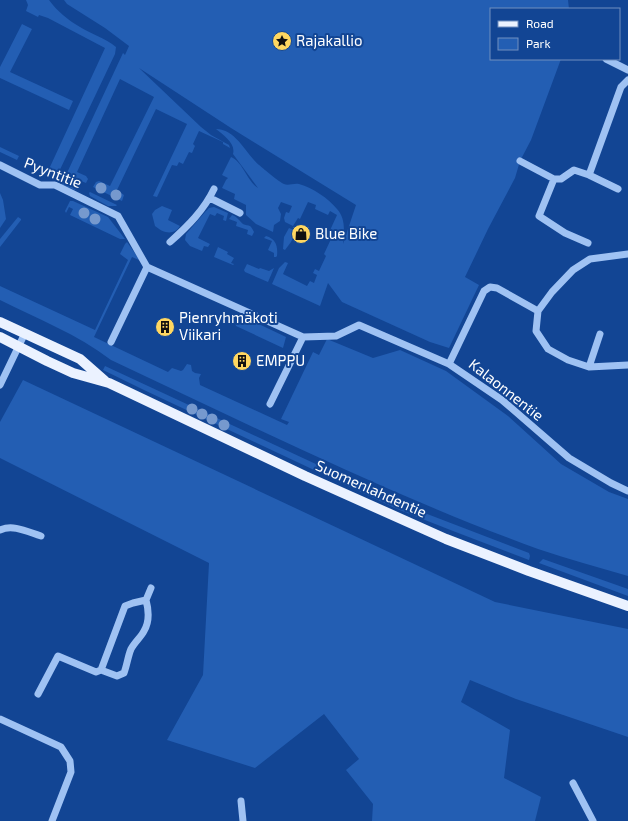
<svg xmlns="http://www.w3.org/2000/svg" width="628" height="821" viewBox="0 0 628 821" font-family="'Exo 2',sans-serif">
	<rect width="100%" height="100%" fill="#124594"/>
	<path fill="#235eb3" d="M26 0H49C57 11 68 20 80 27 91 34 105 38 116 47L115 54 56 178 48 174 49 169 105 48 48 18 39 15 38 17 26 11 28 5Z
		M64 0H568L569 9H491V59H561L531 140 520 161 515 178 488 229 465 277 479 285 449 348 430 342 342 302 328 283 320 306 272 284 279 268 285 262 288 263 283 274 307 286 310 281 314 283 317 275 313 273 315 269 319 271 326 256 324 254 331 239 327 237 337 215 330 211 328 215 315 209 316 205 308 202 300 219 298 218 293 226 285 222 284 218 286 212 289 213 292 206 281 202 278 208 281 214 280 221 274 225 273 232 256 224 246 215V205L234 199 235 194 222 188 226 180 228 178 222 175 231 157C243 162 247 181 258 188L233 154C236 143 223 135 216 129 236 129 246 154 259 165 264 169 279 182 284 184 288 186 294 183 299 184 313 188 328 198 337 209 346 219 344 231 343 244L356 205 231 128 139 68 201 127 211 135 229 145 230 148 223 144V142L199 131 193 144 195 146 192 153 189 152 183 164 179 162 177 166 172 165 157 197 153 196 187 124 156 109 117 190 124 195 122 201 93 187 96 182 99 181 110 186 154 97 120 79 77 172 86 176 88 179 86 183 66 175 123 53 125 55 129 46 105 28 67 4Z
		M22 24 32 29 10 72 73 101 69 110 0 78V67Z
		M0 147 19 156 17 160 0 152Z
		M63 179 81 188 74 190 61 184Z
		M90 192 117 205 116 206H108L90 196 89 193Z
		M0 193 3 200 6 219 0 228Z
		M70 201H73L108 217 125 239H120L70 215 73 209 69 207 66 213 65 211Z
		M162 206 172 210 168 220 180 226C174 236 163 233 155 226L152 214 155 210Z
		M214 207 228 213 226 221 223 220 224 216 217 213 215 216 210 214 198 238 210 244 208 247 204 246 202 251 190 246 185 240 186 234 206 211 209 208Z
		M232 215C238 217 239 221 243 224 249 227 250 223 254 232L252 236 247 234 248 230 236 226 237 222 229 219Z
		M18 217 21 219V220L0 247V239Z
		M289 228 296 231 291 242 285 250 283 249 284 237Z
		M266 236C276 239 278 246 277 256L276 257H274V253L268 250 272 241 264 238Z
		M127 242 139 259V260L132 257 94 337 168 372 172 368 181 371 183 370 187 364 191 365 192 371 195 373 201 374 199 378 200 385 287 425 289 422 281 419 313 352 319 355 327 339 373 358 400 350 446 371 508 416 561 464 609 492 628 499V576C598 567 568 559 538 549 392 496 252 426 111 360 77 334 38 319 0 300V286L95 330 128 260 120 254 125 244Z
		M218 247 228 252 227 254 234 258 231 263 234 264 233 265 214 257Z
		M247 264 259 269 260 268 269 271 274 268 268 282 245 272 244 270Z
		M242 316 286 337 283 348 236 326 235 321 236 319 240 320Z
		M105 366 391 499 422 512 529 553 530 556 529 560 453 531 397 509 144 390 103 370Z
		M23 380 495 602 628 629V737L516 699 470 680 461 702 510 730 504 778 541 797 535 821H372L373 804 346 770 359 759 324 714 255 768 167 740 203 675 209 563 0 458V422Z
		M543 559 628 589V596L539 563Z"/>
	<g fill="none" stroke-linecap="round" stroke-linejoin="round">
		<path stroke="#9fc2f3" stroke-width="7" d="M606 59 628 70
			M520 161 554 179 539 216 565 233 588 243
			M0 165 40 185H55L118 216 147 267
			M589 175 621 87 628 80
			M554 179H561L574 170 589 175 618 189
			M210 198 240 213
			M170 242C188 226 204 210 214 189
			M628 254 590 259 573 270 552 292 538 311 536 331 548 349 568 360 589 367 628 365
			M111 342 147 267 303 337 336 336 359 325 449 364 502 400 569 458 611 483 628 491
			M449 364 484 291 490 287 497 288 538 311
			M589 367 600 334
			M0 385 25 333
			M270 404 303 337
			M0 530C13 524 28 532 41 536
			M146 600 151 588
			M38 694 58 656 96 672 101 670 117 676 124 673C127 665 128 656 131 649 135 642 141 637 144 631 150 621 149 611 146 600L133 603 125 606 101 670
			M0 719 61 747 70 761 71 772 52 821
			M573 783 593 821
			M241 801 243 821"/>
		<path stroke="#ebf2ff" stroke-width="10" d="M0 322 80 359 105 381
			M0 337 47 361 73 373 109 383 305 476 446 539 529 571 628 606"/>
	</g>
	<g fill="#7699ce">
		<circle cx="101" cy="188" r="5.5"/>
		<circle cx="116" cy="195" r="5.5"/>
		<circle cx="84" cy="213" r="5.5"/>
		<circle cx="95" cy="219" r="5.5"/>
		<circle cx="192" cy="409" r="5.5"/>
		<circle cx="202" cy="414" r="5.5"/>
		<circle cx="212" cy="419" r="5.5"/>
		<circle cx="224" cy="425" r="5.5"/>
	</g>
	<defs>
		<g id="sight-disc" transform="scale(1)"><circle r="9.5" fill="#ffd761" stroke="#124594"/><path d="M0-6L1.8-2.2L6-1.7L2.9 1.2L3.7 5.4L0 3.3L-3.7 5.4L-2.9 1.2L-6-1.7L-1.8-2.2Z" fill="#111"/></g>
		<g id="shop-disc" transform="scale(1)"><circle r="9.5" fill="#ffd761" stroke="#124594"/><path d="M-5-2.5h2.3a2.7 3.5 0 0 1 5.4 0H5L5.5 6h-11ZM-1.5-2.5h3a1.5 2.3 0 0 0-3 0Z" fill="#111"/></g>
		<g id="building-disc" transform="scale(1)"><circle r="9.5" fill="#ffd761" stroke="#124594"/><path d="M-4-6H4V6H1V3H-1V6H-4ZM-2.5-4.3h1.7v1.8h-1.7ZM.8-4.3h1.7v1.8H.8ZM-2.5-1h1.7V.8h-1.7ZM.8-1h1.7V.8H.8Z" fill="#111"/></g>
	</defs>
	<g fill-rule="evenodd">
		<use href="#sight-disc" x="282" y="41"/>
		<use href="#shop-disc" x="301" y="234"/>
		<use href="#building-disc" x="165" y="327"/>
		<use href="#building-disc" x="242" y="361"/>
	</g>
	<g text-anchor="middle" stroke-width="4" stroke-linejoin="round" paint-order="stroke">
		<g font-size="15" fill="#fff" stroke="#124594" text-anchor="start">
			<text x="296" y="46">Rajakallio</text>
			<text x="315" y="239">Blue Bike</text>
			<text x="179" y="323">Pienryhmäkoti<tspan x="179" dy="17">Viikari</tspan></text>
			<text x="256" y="366">EMPPU</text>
		</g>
		<g font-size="15" fill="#fff" stroke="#124594">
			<text transform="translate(53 173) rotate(21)" y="5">Pyyntitie</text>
			<text transform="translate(506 390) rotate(38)" y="5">Kalaonnentie</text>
			<text transform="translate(371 489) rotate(24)" y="5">Suomenlahdentie</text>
		</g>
	</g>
	<rect x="490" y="8" width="130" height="52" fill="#124594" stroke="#718fbf"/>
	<rect x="498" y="21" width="20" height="6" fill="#ebf2ff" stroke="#718fbf"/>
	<text x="526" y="28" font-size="12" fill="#ffffff">Road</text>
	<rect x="498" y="38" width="20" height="12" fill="#235eb3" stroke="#718fbf"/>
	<text x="526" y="48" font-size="12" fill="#ffffff">Park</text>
</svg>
